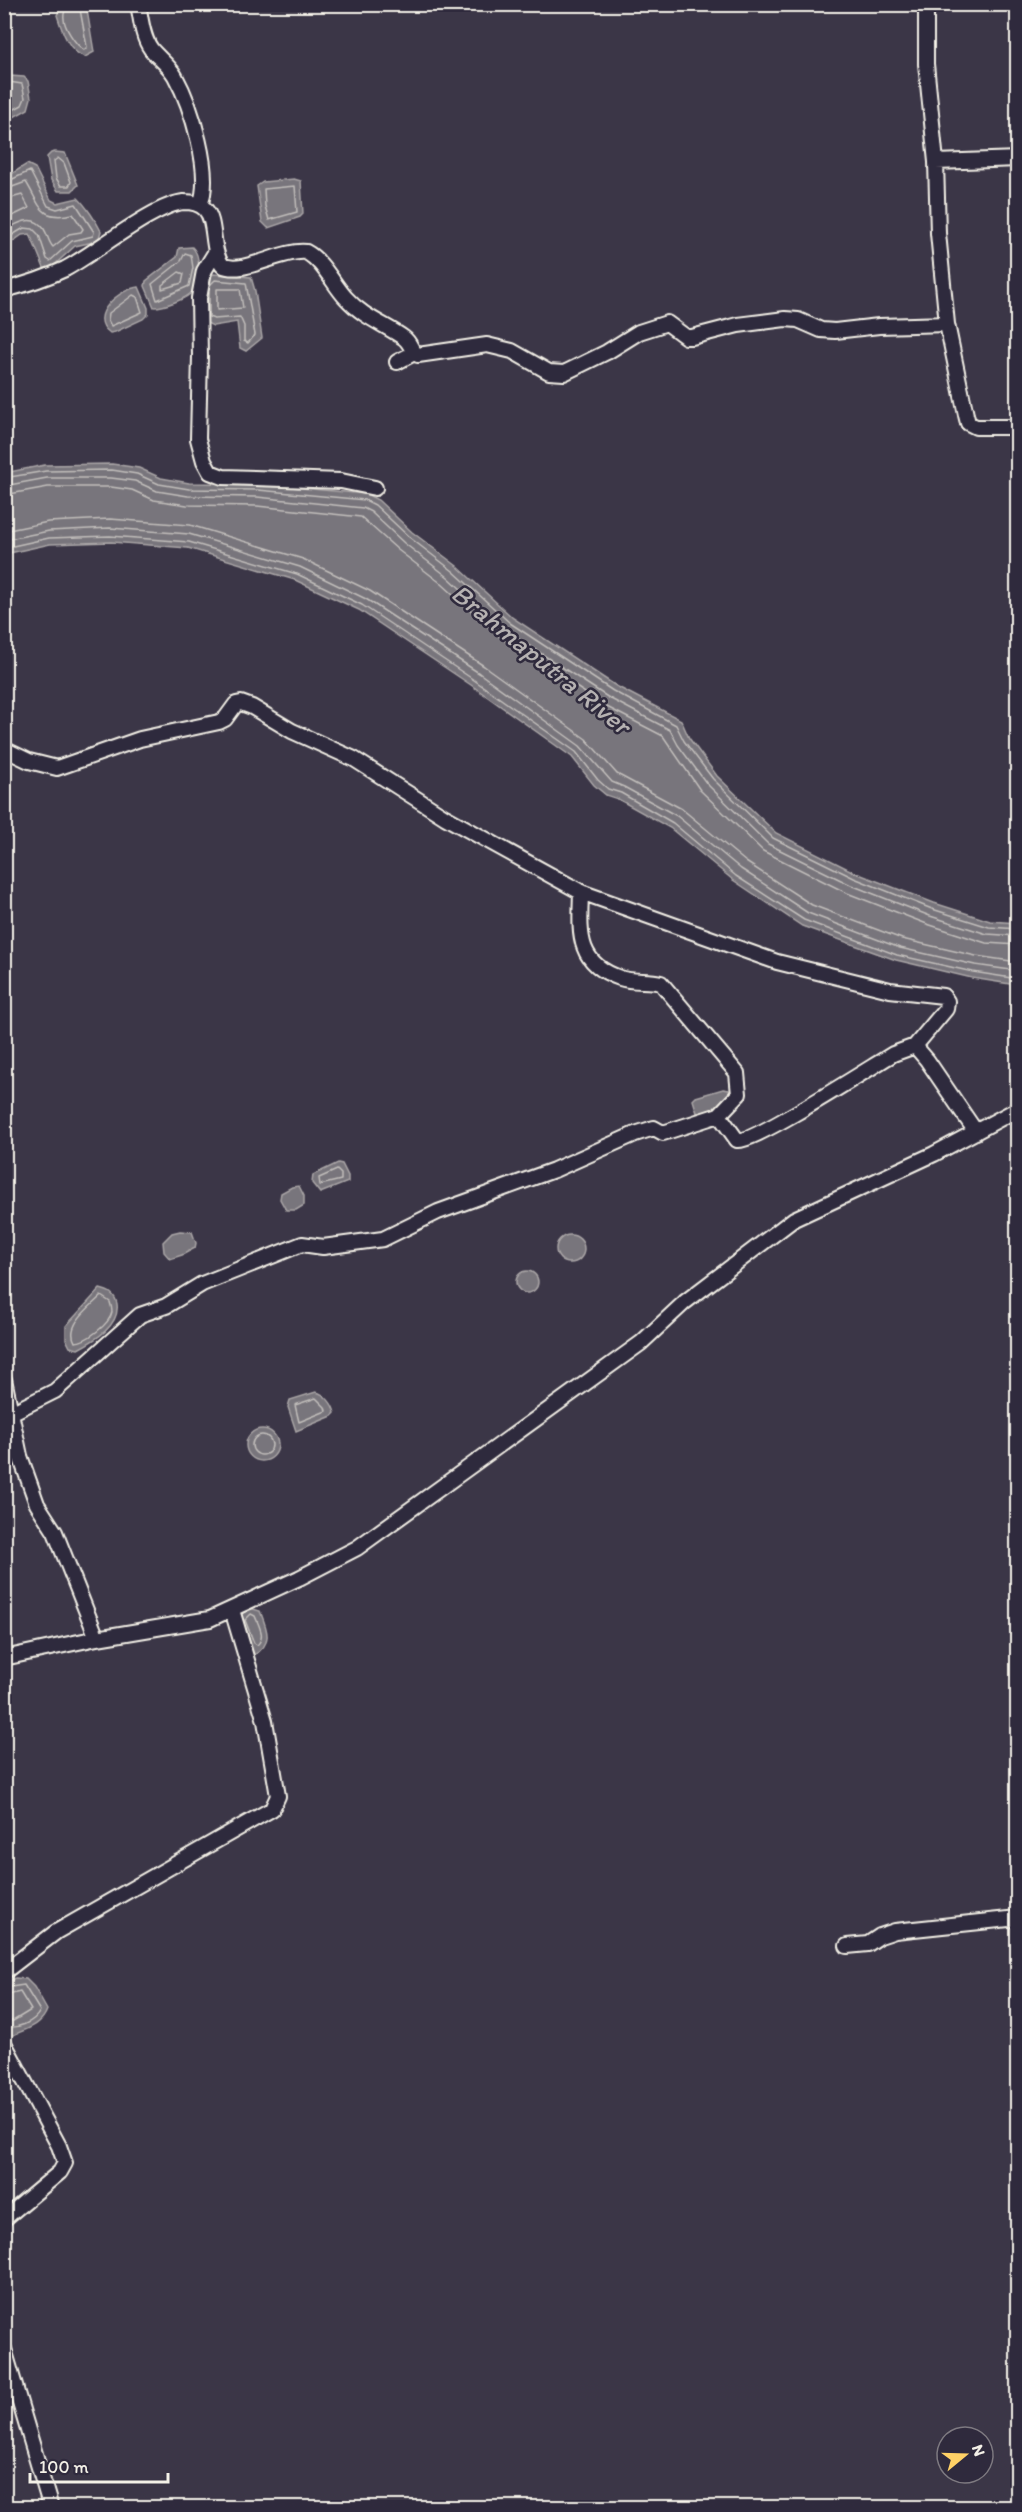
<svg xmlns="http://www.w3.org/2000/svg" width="1022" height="2512" viewBox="0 0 1022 2512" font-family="Itim,sans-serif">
	<rect width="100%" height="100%" fill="#3b3647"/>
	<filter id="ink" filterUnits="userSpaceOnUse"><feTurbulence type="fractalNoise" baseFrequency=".0167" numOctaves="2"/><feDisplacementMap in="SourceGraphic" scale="12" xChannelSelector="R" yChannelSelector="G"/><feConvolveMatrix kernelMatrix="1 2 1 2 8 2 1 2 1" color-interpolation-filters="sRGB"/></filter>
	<g filter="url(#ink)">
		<path fill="#78747b" stroke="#aaa6a7" stroke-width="1.5" d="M62 5H84L87 10 94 52 85 57C69 52 62 31 57 15Z
			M5 67 10 76 24 77 28 81 31 98 28 109 5 122Z
			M55 152 65 153 78 185 72 191H58L51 180 47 157 51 153Z
			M27 164 35 168 51 200 57 203 78 198C86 206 96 221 101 231L98 241 75 246 51 268H44L30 234 22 235 5 247V178Z
			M294 179 301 181 303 214 300 217 268 228 262 222 257 186 263 182Z
			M192 247C201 255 201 281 193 291 187 299 164 307 154 307L145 286 146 281 177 257 179 248Z
			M213 274 251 277 255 291 262 338 246 351 240 348 237 322 213 326 205 322 202 286Z
			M139 287 148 308V314L143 319 115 332 110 333C86 316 121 288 139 287Z
			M112 464 139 468 161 478 189 483 258 484 366 494 378 500 412 532 457 566 513 618 616 686 681 720 689 738 717 776 776 833 856 873 934 903 990 921 1017 923V985L972 978 896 960 802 926 733 880 670 828 618 799 606 795 594 785 572 757 471 685 359 610 295 580 188 548 111 542 50 544 5 554 4 473 45 465Z
			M723 1089 729 1090 732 1098 720 1110 698 1116 693 1100 696 1097Z
			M338 1163 342 1164 348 1176V1182L320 1193 312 1183 313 1175Z
			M299 1186 304 1196V1205L296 1210H286L280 1199 281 1193 292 1187Z
			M180 1231 192 1232 196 1243 195 1248 182 1255 170 1259 164 1252 163 1242 172 1233Z
			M556 1249a14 14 0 1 1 28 0a14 14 0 1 1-28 0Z
			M516 1282a11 11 0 1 1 22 0a11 11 0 1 1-22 0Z
			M100 1289C109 1291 115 1294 117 1304 120 1326 95 1340 78 1349L70 1347 66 1339V1326Z
			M316 1392C325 1394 333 1404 335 1413L332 1416 296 1431 288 1407 290 1400Z
			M246 1445a16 16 0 1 1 32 0a16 16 0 1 1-32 0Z
			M250 1608 260 1611C267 1629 274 1643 254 1655L251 1654 238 1617Z
			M15 1978 26 1979 34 1987 47 2010C42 2025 27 2029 13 2035L5 2033 4 1983Z"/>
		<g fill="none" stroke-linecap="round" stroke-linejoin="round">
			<path stroke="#c2bfbc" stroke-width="1.5" d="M67 4C67 8 64 11 64 14 62 26 76 45 84 50L87 47 79 4
				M4 79 9 82 22 84 25 98 22 105 4 115
				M58 158 64 163 71 182 69 186H61L56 178 54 161Z
				M4 183 30 171 48 206 57 209 76 204 94 232 93 236 72 241 50 261 47 259 39 235 33 229 24 228 4 240
				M295 186 297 212 269 220 265 206 264 189Z
				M4 190 26 182C41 206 39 221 73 214L83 229 81 232 69 234 53 247C48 242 48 235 44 229 33 213 17 223 4 231
				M4 200 22 195 29 208 4 220
				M185 253 191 255 193 268 189 286 157 300 152 284 181 261Z
				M179 272 184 274 182 283 162 289V285Z
				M217 289H240L243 308 217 310Z
				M209 292V317L214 319 240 317 244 326V341L248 343 255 335 246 283 215 280 210 285
				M133 295 137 297 142 312 111 326 108 320 109 313Z
				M4 478 46 471 112 470 137 474 159 484 189 489 258 490 365 500 375 505 409 537 453 571 510 623 613 691 676 725 684 741 713 779 773 838 854 878 932 909 989 927 1018 929
				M4 486 47 478H111L135 481 157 491 188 496 257 497 363 508 371 512 404 543 448 577 505 630 609 698 670 730 678 745 707 784 768 844 851 885 930 916 987 934 1018 936
				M4 495 48 487H111L132 490 154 500 187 505 257 506 361 517 398 550 442 584 500 637 605 706 663 736 700 790 763 851 847 893 927 924 986 943 1018 945
				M4 531 48 522 110 519 190 525 303 559 370 591 484 666 586 739 617 774 682 809 746 862 812 905 902 939 976 956 1018 962
				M4 540 49 531 110 528 189 534 300 567 366 599 479 673 580 746 612 782 624 787 677 816 741 869 808 913 900 948 975 965 1018 971
				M4 548 49 538 110 536 189 542 297 574 362 605 474 680 576 752 598 780 608 789 621 793 673 823 736 876 804 920 897 955 973 972 1018 979
				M337 1170 341 1174V1180L320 1185 319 1178Z
				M101 1296 110 1302C111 1305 112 1309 112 1312 110 1324 86 1342 75 1342 65 1325 90 1307 101 1296Z
				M316 1398 325 1407 326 1411 299 1422 295 1405Z
				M252 1445a10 10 0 1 1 20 0a10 10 0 1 1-20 0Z
				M251 1614 255 1616C259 1626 266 1637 257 1645L254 1643 245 1620Z
				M4 1988 24 1985 40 2011C34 2023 17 2029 4 2027
				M4 1996 20 1992 31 2010 13 2021 4 2020"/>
			<g stroke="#f4f1e8" stroke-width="18">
				<path id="minor" d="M138 4C141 18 142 37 151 49 158 58 169 65 175 76 191 105 213 174 200 205
					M926 4V64L936 162 1018 159
					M936 162 938 233 947 324 966 415 968 423 976 427H1018
					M215 253 204 271 199 298 200 356 198 439 204 461 210 472 223 477 341 481 375 488
					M4 290C24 285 46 278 65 269 94 254 155 204 184 202 191 202 200 204 205 209 217 222 210 248 222 265 242 276 282 249 306 252 323 261 333 284 346 298 363 317 384 324 404 338 411 343 411 352 418 355L487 345 512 351 549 372 564 373 607 352 639 332 667 323 686 337H692L738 325 785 319 798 320 821 330 835 331 879 326 947 324
					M397 362 414 353
					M4 749 29 761 57 768 140 739 219 722 225 719 236 704 241 703 252 707 292 731 354 759 445 817 581 892C580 931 575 963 620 978 634 983 648 979 661 983L737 1073 739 1094 719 1115 737 1140C752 1144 871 1067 893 1054L915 1046 927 1060 976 1132
					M581 892 777 962 890 990 943 996 947 1001 946 1009 915 1046
					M4 1379 20 1456 37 1504 55 1532 97 1638
					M4 1410 11 1413 55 1391 140 1315 166 1306 202 1284 302 1244 323 1247 383 1239 438 1212 554 1170 635 1134 654 1128 663 1133 719 1115
					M4 1658 97 1638 210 1619 299 1578 357 1548 641 1343 685 1302 794 1219 934 1154 1018 1109
					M847 1946 868 1944 880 1936 895 1931 1018 1918
					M4 1972 56 1932 272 1809 278 1796 265 1721 232 1610
					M4 2043 59 2146 65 2163 60 2172 4 2219
					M4 2349 51 2508"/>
			</g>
			<use href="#minor" stroke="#2f2a3d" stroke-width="14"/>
		</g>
	</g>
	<g text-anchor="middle" stroke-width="5" stroke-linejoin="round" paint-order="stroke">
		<g font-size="27" font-style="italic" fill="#b6b2b2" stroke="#2f2a3d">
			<text transform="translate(541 659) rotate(39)" y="9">Brahmaputra River</text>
		</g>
	</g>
	<rect width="1022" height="2512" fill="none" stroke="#2f2a3d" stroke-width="24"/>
	<rect x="12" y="12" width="998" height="2488" fill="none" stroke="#f4f1e8" stroke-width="2" filter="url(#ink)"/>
	<g transform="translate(965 2455) rotate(71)"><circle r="28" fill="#2f2a3d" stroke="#7e7a81" stroke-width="1.5"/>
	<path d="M0-4.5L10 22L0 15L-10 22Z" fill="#ffd166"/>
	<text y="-9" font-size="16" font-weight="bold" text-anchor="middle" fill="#f4f1e8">N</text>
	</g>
	<path d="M30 2473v9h138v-9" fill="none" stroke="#f4f1e8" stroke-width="3"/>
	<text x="39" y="2473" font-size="18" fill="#f4f1e8" stroke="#2f2a3d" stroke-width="4.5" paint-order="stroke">100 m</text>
</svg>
